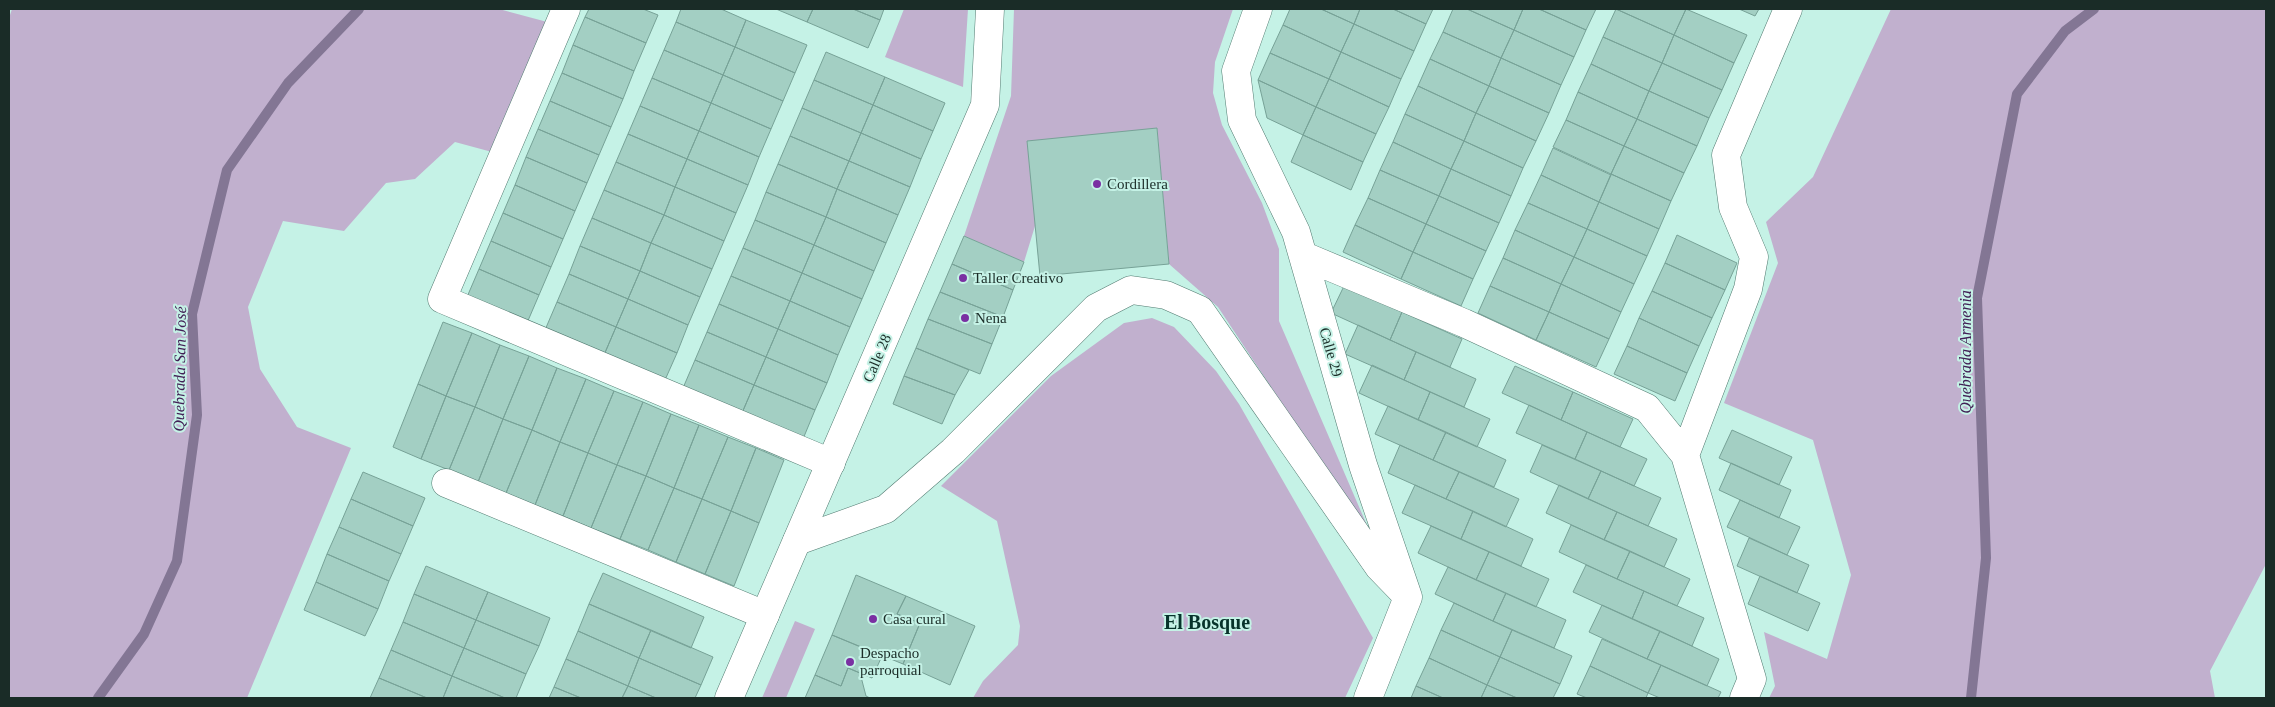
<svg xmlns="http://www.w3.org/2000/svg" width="2275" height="707" viewBox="0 0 2275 707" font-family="Georgia,serif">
	<rect width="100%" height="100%" fill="#c5f2e6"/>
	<path fill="#c1b0ce" d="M12 9H499L551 23 492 152 455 142 415 179 386 183 344 231 283 221 248 307 260 369 297 427 351 448 247 698H9V18Z
		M904 9H968L963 87 885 57Z
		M1014 9H1233L1215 62 1213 93 1222 125 1262 203 1279 249V321L1375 544 1218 307 1169 264 1157 128 1035 226 1024 262 964 236 1011 96Z
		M1891 9H2266V564L2210 671 2215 698H1769L1775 686 1764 632 1827 659 1851 575 1813 440 1724 403 1778 263 1766 222 1813 177Z
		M1152 318 1174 327 1216 371 1239 404 1373 638 1345 698H973L983 681 1018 645 1020 626 997 521 941 486 1051 376 1124 323Z
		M795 621 815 629 786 698H762Z"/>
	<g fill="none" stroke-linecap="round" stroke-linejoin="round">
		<path stroke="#837694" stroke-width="10" d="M98 698 144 634 177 561 197 415 192 314 227 170 288 83 359 9
			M1971 698 1986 558 1977 298 2017 94 2065 31 2094 9"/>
	</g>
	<path fill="#a3cfc3" stroke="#77a297" d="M589 9H643L658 15 646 43 585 17Z
		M681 9H721L746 20 735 47 676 22Z
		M776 9H813L807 22Z
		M813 9H853L880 20 868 48 807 22Z
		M853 9H884L880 20Z
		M1290 9H1321L1354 24 1341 52 1283 25Z
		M1321 9H1360L1354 24Z
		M1360 9H1393L1426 24 1414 51 1354 24Z
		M1393 9H1433L1426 24Z
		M1453 9H1467L1514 30 1501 58 1443 32Z
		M1467 9H1523L1514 30Z
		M1523 9H1539L1586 30 1574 57 1514 30Z
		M1539 9H1596L1586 30Z
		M1616 9 1674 35 1662 63 1603 37Z
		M1616 9H1686L1674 35Z
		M1686 9 1747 35 1734 63 1674 35Z
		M1739 9H1759L1755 16Z
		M585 17 646 43 634 71 573 45Z
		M746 20 807 45 795 73 735 47Z
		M676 22 735 47 723 75 664 50Z
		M1354 24 1414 51 1401 79 1341 52Z
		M1283 25 1341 52 1329 79 1270 53Z
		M1514 30 1574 57 1561 85 1501 58Z
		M1443 32 1501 58 1489 86 1430 59Z
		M1674 35 1734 63 1722 90 1662 63Z
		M1603 37 1662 63 1649 91 1591 64Z
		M573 45 634 71 623 99 562 73Z
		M735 47 795 73 783 101 723 75Z
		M664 50 723 75 711 103 652 78Z
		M826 52 885 77 873 105 814 80Z
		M1341 52 1401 79 1389 107 1329 79Z
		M1270 53 1329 79 1316 107 1258 80Z
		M1501 58 1561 85 1549 113 1489 86Z
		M1430 59 1489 86 1476 113 1418 86Z
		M1662 63 1722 90 1709 118 1649 91Z
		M1591 64 1649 91 1637 119 1578 92Z
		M562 73 623 99 611 127 550 101Z
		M723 75 783 101 771 129 711 103Z
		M885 77 945 103 933 131 873 105Z
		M652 78 711 103 699 131 640 106Z
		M1329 79 1389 107 1376 134 1316 107Z
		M814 80 873 105 861 133 802 108Z
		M1258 80 1316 107 1303 135 1267 118Z
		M1418 86 1476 113 1464 141 1405 114Z
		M1489 86 1549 113 1536 141 1476 113Z
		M1649 91 1709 118 1697 146 1637 119Z
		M1578 92 1637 119 1624 146 1566 120Z
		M550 101 611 127 599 155 538 129Z
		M711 103 771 129 759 157 699 131Z
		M873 105 933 131 921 159 861 133Z
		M640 106 699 131 687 159 628 134Z
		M1316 107 1376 134 1363 162 1303 135Z
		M802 108 861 133 849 161 790 136Z
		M1476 113 1536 141 1523 168 1464 141Z
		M1405 114 1464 141 1451 169 1393 142Z
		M1637 119 1697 146 1684 173 1624 146Z
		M1566 120 1624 146 1611 174 1553 147Z
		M1157 128 1169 264 1040 276 1027 141Z
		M538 129 599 155 587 183 526 157Z
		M699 131 759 157 748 185 687 159Z
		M861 133 921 159 910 187 849 161Z
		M628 134 687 159 675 187 616 162Z
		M1303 135 1363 162 1351 190 1291 162Z
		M790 136 849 161 837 189 778 164Z
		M1464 141 1523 168 1511 196 1451 169Z
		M1393 142 1451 169 1439 196 1380 170Z
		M1624 146 1684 173 1671 201 1611 174Z
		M1553 148 1611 175 1599 202 1541 175Z
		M526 157 587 183 575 211 515 185Z
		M687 159 748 185 736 213 675 187Z
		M849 161 910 187 898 215 837 189Z
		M616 162 675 187 664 215 604 190Z
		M778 164 837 189 826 217 766 192Z
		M1451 169 1511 196 1499 223 1439 196Z
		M1380 170 1439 196 1426 224 1368 198Z
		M1611 174 1671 201 1659 229 1599 202Z
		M1541 175 1599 202 1587 229 1528 203Z
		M515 185 575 211 563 239 503 213Z
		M675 187 736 213 724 241 664 215Z
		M837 189 898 215 886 243 826 217Z
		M604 190 664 215 651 243 592 218Z
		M766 192 826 217 814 245 755 220Z
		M1439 196 1499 223 1486 251 1426 224Z
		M1368 198 1426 224 1413 252 1355 225Z
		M1599 202 1659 229 1647 256 1587 229Z
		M1528 203 1587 229 1574 257 1515 230Z
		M503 213 563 239 551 267 491 241Z
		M664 215 724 241 712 269 651 243Z
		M826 217 886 243 874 271 814 245Z
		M592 218 651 243 640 271 580 246Z
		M755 220 814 245 802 273 743 248Z
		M1426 224 1486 251 1473 279 1413 252Z
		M1355 225 1413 252 1401 279 1343 252Z
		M1587 229 1647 256 1634 284 1574 257Z
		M1515 230 1574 257 1561 284 1503 258Z
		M1677 235 1737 263 1725 290 1665 263Z
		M964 236 1024 262 1013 290 952 264Z
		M491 241 551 267 539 295 479 269Z
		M651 243 712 269 700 297 640 271Z
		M814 245 874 271 862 299 802 273Z
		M580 246 640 271 628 299 569 274Z
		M743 248 802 273 790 301 731 276Z
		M1413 252 1473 279 1461 306 1401 279Z
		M1574 257 1634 284 1621 312 1561 284Z
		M1503 258 1561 284 1549 312 1490 286Z
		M1665 263 1725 290 1712 318 1652 291Z
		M952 264 1013 290 1003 317 940 292Z
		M479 269 539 295 527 323 467 297Z
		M640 271 700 297 688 325 628 299Z
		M802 273 862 299 850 327 790 301Z
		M569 274 628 299 616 327 557 302Z
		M731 276 790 301 778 329 719 304Z
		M1561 284 1621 312 1609 339 1549 312Z
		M1344 286 1402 312 1390 340 1331 313Z
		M1490 286 1549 312 1536 340 1478 313Z
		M1652 291 1712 318 1699 346 1639 318Z
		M940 292 1003 317 992 344 928 319Z
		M628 299 688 325 677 353 616 327Z
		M790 301 850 327 838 355 778 329Z
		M557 302 616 327 604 355 545 330Z
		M719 304 778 329 766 357 707 332Z
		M1402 312 1462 339 1450 367 1390 340Z
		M1549 312 1609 339 1596 367 1536 340Z
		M1639 318 1699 346 1687 373 1627 346Z
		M928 319 992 344 980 374 916 348Z
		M443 322 472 333 446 396 418 384Z
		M1358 325 1416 352 1404 380 1345 354Z
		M616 327 677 353 665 380 604 355Z
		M778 329 838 355 827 383 766 357Z
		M707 332 766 357 754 385 695 360Z
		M472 333 500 345 475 407 446 396Z
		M500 345 529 356 503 419 475 407Z
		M1627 346 1687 373 1675 401 1614 374Z
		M916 348 969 370 955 395 904 376Z
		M1416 352 1476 379 1464 407 1404 380Z
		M529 356 557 368 532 430 503 419Z
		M766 357 827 383 815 410 754 385Z
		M695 360 754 385 742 413 683 388Z
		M1372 365 1430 392 1418 420 1359 393Z
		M1515 366 1573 392 1561 420 1502 393Z
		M557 368 586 379 560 442 532 430Z
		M904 376 955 395 942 424 893 404Z
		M586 379 614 391 588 453 560 442Z
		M418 384 446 396 421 459 393 447Z
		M754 385 815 410 803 439 742 413Z
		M614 391 643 402 617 465 588 453Z
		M1430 392 1490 419 1477 447 1418 420Z
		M1573 392 1633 419 1620 447 1561 420Z
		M446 396 475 407 449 470 421 459Z
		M643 402 671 414 646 476 617 465Z
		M1529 405 1587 432 1575 459 1516 433Z
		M1388 406 1446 432 1433 460 1375 434Z
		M475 407 503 419 478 482 449 470Z
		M671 414 699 425 674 488 646 476Z
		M503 419 532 430 506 493 478 482Z
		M699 425 728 437 702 499 674 488Z
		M532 430 560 442 535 505 506 493Z
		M1732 430 1792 457 1779 485 1719 458Z
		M1446 432 1506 460 1494 487 1433 460Z
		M1587 432 1647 459 1634 486 1575 459Z
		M728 437 756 448 731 511 702 499Z
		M560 442 588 453 563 516 535 505Z
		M1400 445 1459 472 1446 499 1388 473Z
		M1542 445 1601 471 1588 499 1530 472Z
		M756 448 784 460 759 523 731 511Z
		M588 453 617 465 591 528 563 516Z
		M1731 463 1791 490 1779 518 1719 490Z
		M617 465 646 476 620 539 591 528Z
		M1601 471 1661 498 1648 526 1588 499Z
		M363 472 425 498 413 526 351 499Z
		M1459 472 1519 499 1506 527 1446 499Z
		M646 476 674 488 648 550 620 539Z
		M1415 485 1473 511 1461 539 1402 513Z
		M1559 485 1617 512 1604 540 1546 513Z
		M674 488 702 499 676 562 648 550Z
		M351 499 413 526 401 554 339 527Z
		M702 499 731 511 705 574 676 562Z
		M1740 500 1800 527 1787 555 1727 527Z
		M731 511 759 523 734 586 705 574Z
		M1473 511 1533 539 1521 566 1461 539Z
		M1617 512 1677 539 1664 567 1604 540Z
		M1571 525 1630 551 1617 579 1559 552Z
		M1431 526 1489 552 1476 580 1418 553Z
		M339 527 401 554 389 581 327 554Z
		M1749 538 1809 565 1797 593 1737 566Z
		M1630 551 1690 579 1677 606 1617 579Z
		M1489 552 1549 579 1536 607 1476 580Z
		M327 554 389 581 378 609 316 582Z
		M1586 565 1644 591 1632 619 1573 592Z
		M426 566 488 592 476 620 414 594Z
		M1448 567 1506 593 1493 621 1435 594Z
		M603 573 704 617 691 648 589 604Z
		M856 575 906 596 897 614 920 623 903 664 832 635Z
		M1760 576 1820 603 1808 631 1748 604Z
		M316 582 378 609 365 636 304 610Z
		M1644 591 1704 618 1692 646 1632 619Z
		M488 592 550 618 539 646 476 620Z
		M1506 593 1566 620 1554 648 1493 621Z
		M414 594 476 620 464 648 403 622Z
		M906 596 975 626 950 685 903 664 920 623 897 614Z
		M1454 603 1512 630 1500 657 1441 630Z
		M589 604 651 630 639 658 578 631Z
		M1602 605 1660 631 1647 659 1589 632Z
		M476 620 539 646 526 674 464 648Z
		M403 622 464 648 452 676 391 650Z
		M651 630 713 657 701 685 639 658Z
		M1441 630 1500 657 1487 685 1429 658Z
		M1512 630 1572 656 1560 684 1500 657Z
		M578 631 639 658 628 686 566 659Z
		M1660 631 1719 659 1707 686 1647 659Z
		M832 635 882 656 872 678 848 668 841 686 815 675Z
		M1602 639 1661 665 1648 693 1590 666Z
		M464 648 526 674 516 698H505L452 676Z
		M391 650 452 676 443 698H427L379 678Z
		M1500 657 1560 684 1553 698H1517L1487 685Z
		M639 658 701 685 695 698H656L628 686Z
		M1429 658 1487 685 1481 698H1443L1416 686Z
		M566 659 628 686 622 698H581L554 687Z
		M1661 665 1721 692 1718 698H1660L1648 693Z
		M1590 666 1648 693 1646 698H1587L1577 694Z
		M848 668 860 673 866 696 870 698H805L815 675 841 686Z
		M452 676 505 698H443Z
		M379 678 427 698H370Z
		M1487 685 1517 698H1481Z
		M628 686 656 698H622Z
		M1416 686 1443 698H1411Z
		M554 687 581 698H549Z"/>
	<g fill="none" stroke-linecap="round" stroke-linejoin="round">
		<g stroke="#527b71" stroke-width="29">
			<path id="minor" d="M566 9 442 299 831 463
				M1258 9 1236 71 1242 120 1296 232 1363 465 1408 597 1368 698
				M1304 256 1464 323 1647 408 1685 455 1752 679 1744 698
				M1685 455 1748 289 1754 257 1733 207 1726 155 1788 9
				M446 483 765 615
				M797 541 886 509 953 451 1096 308 1131 290 1166 295 1200 310 1379 567 1408 597"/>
		</g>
		<g stroke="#527b71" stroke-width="29">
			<path id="tertiary" d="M729 698 985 105 990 9"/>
		</g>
		<use href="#minor" stroke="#fff" stroke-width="28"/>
		<use href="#tertiary" stroke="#fff" stroke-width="28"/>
	</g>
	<g fill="#7a30a2" stroke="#c5f2e6" stroke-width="2">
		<circle cx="1097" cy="184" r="5"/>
		<circle cx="963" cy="278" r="5"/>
		<circle cx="965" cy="318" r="5"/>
		<circle cx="873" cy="619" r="5"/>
		<circle cx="850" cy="662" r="5"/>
	</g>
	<g text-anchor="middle" stroke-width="4" stroke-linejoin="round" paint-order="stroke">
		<g font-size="15" fill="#1a2c27" stroke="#c5f2e6" text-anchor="start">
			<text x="1107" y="189">Cordillera</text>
			<text x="973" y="283">Taller Creativo</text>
			<text x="975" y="323">Nena</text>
			<text x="883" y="624">Casa cural</text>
			<text x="860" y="658">Despacho<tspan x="860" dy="17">parroquial</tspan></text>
		</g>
		<g font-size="15" fill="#1a2c27" stroke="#c5f2e6">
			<text transform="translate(1331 352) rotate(74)" y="5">Calle 29</text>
			<text transform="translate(877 358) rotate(-67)" y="5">Calle 28</text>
		</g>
		<g font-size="16" font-style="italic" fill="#422056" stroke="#c5f2e6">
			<text transform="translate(1965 352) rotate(-90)" y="6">Quebrada Armenia</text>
			<text transform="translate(179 369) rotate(-89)" y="6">Quebrada San José</text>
		</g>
		<g font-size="20" font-weight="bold" fill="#07332b" stroke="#c5f2e6">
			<text x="1207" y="629">El Bosque</text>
		</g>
	</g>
	<rect width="2275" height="707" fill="none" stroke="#1a2c27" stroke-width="20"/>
</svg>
